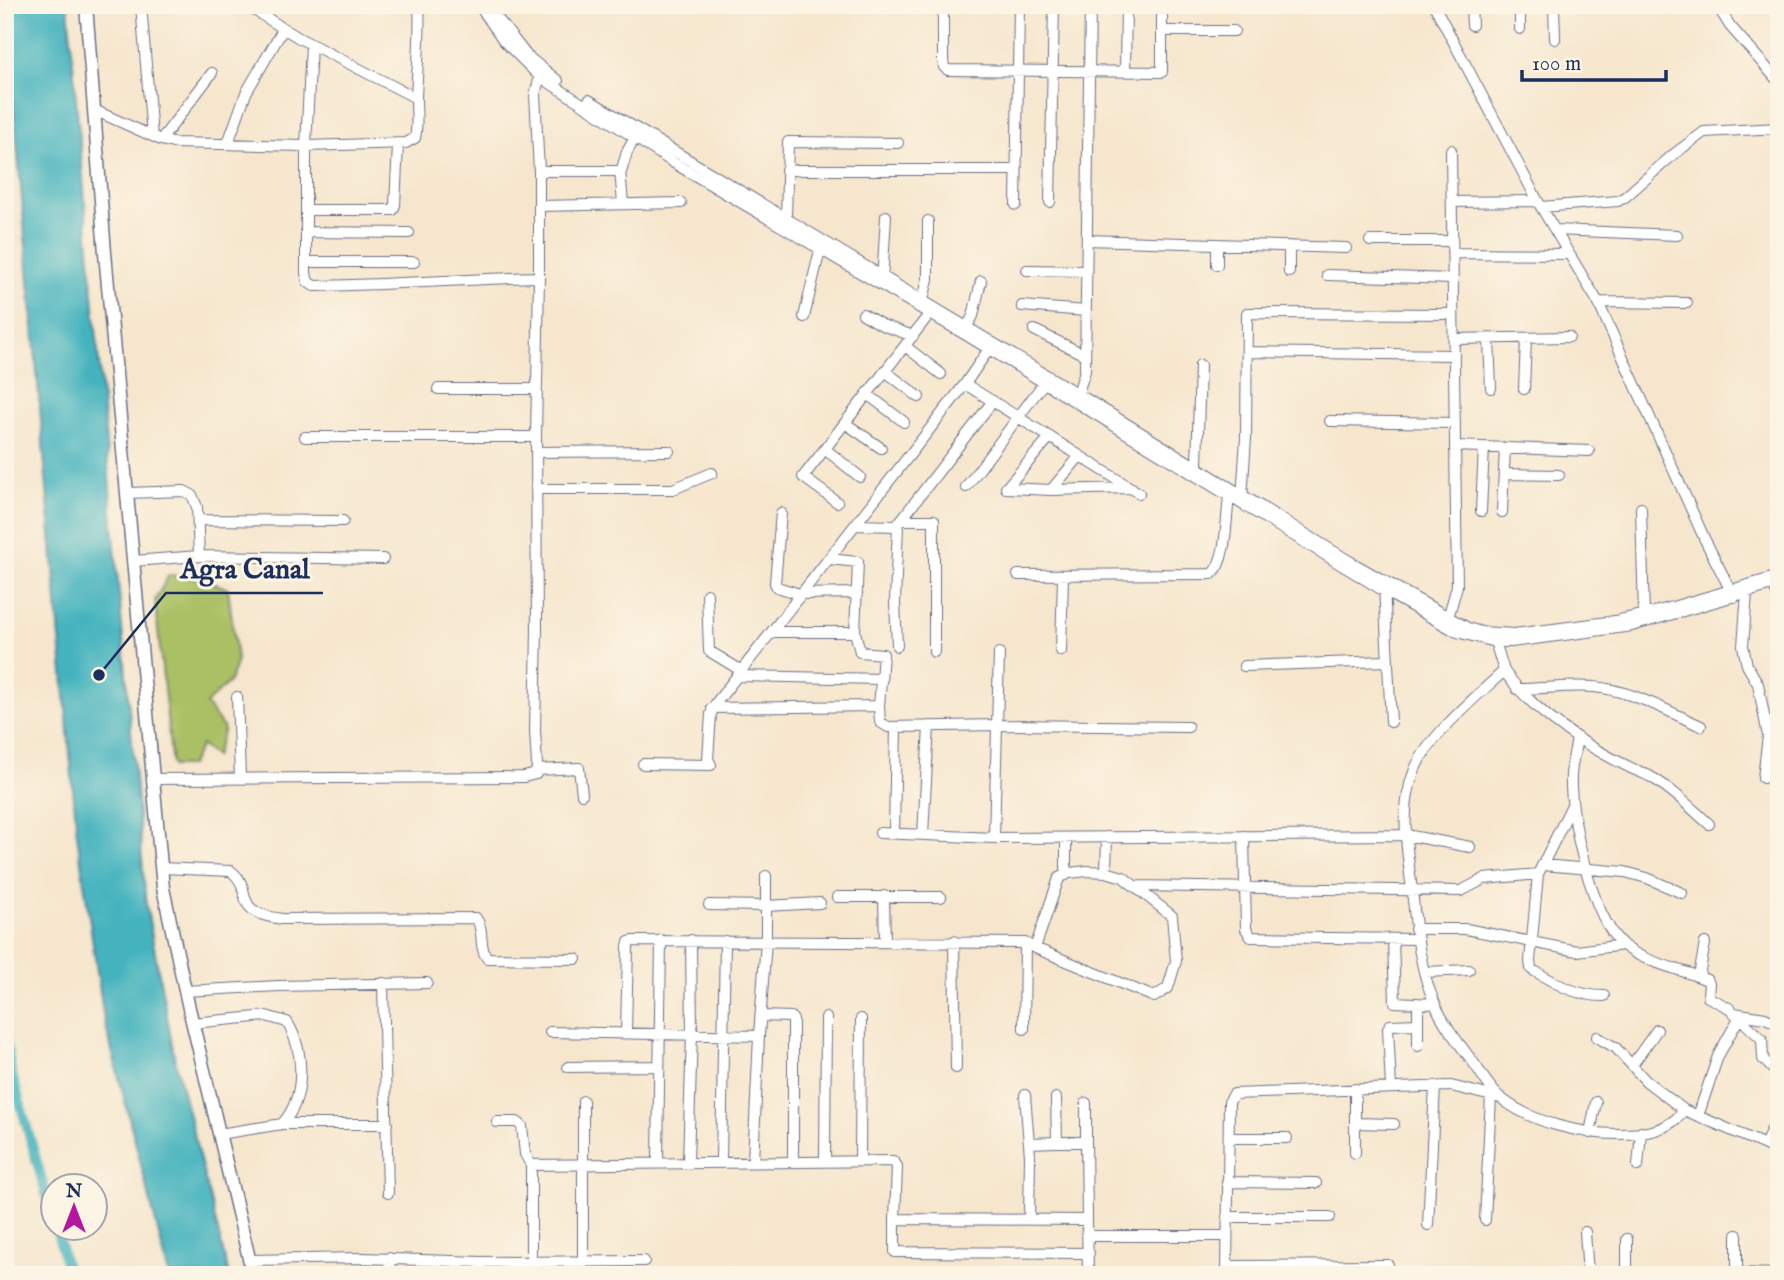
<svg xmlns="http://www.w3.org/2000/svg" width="1784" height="1280" viewBox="0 0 1784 1280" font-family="'IM FELL English',serif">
	<rect width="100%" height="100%" fill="#fcf5e5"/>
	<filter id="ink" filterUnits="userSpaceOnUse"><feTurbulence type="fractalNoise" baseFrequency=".0143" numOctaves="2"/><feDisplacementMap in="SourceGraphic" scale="14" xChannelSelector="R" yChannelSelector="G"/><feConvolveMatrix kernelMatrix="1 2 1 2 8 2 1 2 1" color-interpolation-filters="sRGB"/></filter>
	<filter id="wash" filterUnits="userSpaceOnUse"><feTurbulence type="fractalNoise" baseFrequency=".00686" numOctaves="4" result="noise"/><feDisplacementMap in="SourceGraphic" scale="28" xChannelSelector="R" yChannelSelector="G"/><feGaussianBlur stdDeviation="1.57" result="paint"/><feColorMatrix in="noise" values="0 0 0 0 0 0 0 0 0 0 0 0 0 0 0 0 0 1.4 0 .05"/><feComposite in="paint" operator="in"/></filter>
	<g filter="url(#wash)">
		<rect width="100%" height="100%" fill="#f6e6cd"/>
		<path fill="#abc065" stroke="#637862" stroke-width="2" d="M169 575 205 579 228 589 237 660 230 681 206 704 224 729 215 757 201 745 190 766H172L155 600Z"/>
		<path fill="#44b3be" stroke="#30718e" stroke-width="2" d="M5 5H68L146 904 175 1060 229 1275H169L104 1019 77 835Z"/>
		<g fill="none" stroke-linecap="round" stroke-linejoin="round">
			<path stroke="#44b3be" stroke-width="10" d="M5 1036 11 1071 52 1215
				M56 1228 68 1275"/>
		</g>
	</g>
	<g filter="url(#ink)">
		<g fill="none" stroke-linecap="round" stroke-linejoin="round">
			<g stroke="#686f85" stroke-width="12">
				<path id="street" d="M141 5 152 136
					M246 5 299 38 416 98
					M479 5 504 41 539 76 674 163 966 335 1384 591 1457 632 1495 642H1511L1632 626 1779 583
					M487 5 527 56 558 81
					M943 5V60L944 67 948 70 1162 72V5
					M1434 5 1541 207 1598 302 1705 540 1734 597
					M1471 5 1472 25
					M1520 5V29
					M1554 5 1555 39
					M1717 5 1730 26 1779 82
					M1718 6 1776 5
					M1162 31H1234
					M311 45 306 146V273L308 282 314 286C389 285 464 279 539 277
					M1125 71 1126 5
					M589 100 1078 394 1351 562 1468 628 1481 632 1514 634 1615 621 1662 610 1779 576
					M94 110 161 140 173 143 306 146 406 143 415 138C418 125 416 112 416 99 417 67 421 37 419 5
					M161 140 212 73
					M228 143 246 93 283 29
					M786 170H1016
					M539 171H620L623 203
					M621 172 627 152 637 134
					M1050 202 1054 5
					M1452 202 1538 201
					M1016 205 1019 5
					M539 206 681 203
					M1541 207 1618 201 1625 197 1674 154 1704 132 1779 128
					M306 210H393L395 205 398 145
					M786 219 788 142 898 143
					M1555 230 1677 235
					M306 232 409 233
					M1087 240 1346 248
					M1370 241H1452
					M1289 246V272
					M1453 253 1569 254
					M306 262H414
					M1217 265V244
					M1027 270 1086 271
					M1327 275 1453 279
					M882 282 886 216
					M923 300 928 279V221
					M1598 302 1687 303
					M1022 306 1086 311
					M863 314 882 325 913 336
					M804 317 820 250
					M965 330 973 316 981 281
					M1034 330 1085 355
					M1454 339 1569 337
					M1489 339 1491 388
					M905 346 941 374
					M1248 352 1454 355
					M885 371 919 397
					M965 384 1139 493
					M438 389H537
					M1524 389 1526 339
					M867 394 904 422
					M1076 399 1085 371 1090 5
					M1330 421 1455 423
					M845 423 881 448
					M305 437H536
					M1455 446 1589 451
					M825 449 860 477
					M536 452 669 451
					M1197 466 1200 365
					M1504 474 1559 475
					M966 487 1043 384
					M1006 488 1051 490 1132 488
					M1006 488 1050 437
					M537 489H673L712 473
					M1051 490 1080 456
					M127 493 184 491 192 495 197 507 199 556
					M1242 498 1246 438 1247 313 1453 314
					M837 502 803 477 931 312
					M1641 508 1644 615
					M1481 511 1484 447
					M1502 512 1505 448
					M781 513 775 583 777 587 800 594 857 593
					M198 520 343 521
					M901 520H934V652
					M855 525 897 526
					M829 559 858 562 855 632
					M133 561 199 556 383 559
					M1018 575 1212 574C1227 561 1226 517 1229 497
					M1773 585 1779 598
					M1384 586 1391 722
					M1747 593 1743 646 1747 665 1758 684 1768 736 1763 778
					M707 594 709 651 742 671
					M1448 618 1457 586 1451 150
					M1494 638 1504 671C1477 696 1429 736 1415 769 1399 808 1407 850 1412 890 1416 928 1419 968 1435 1004 1443 1023 1457 1041 1470 1058 1480 1070 1489 1090 1502 1099 1533 1123 1580 1134 1618 1134 1643 1134 1669 1132 1684 1110
					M897 646 895 602 898 524 993 401
					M1061 651 1063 576
					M1244 666 1387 661
					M1504 671C1535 713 1583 745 1631 768 1637 771 1644 773 1651 777 1672 789 1691 808 1709 824
					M738 676 882 679
					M1517 689C1542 689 1569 685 1594 687 1631 690 1667 711 1701 726
					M237 697 240 777
					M879 706 880 722 888 727 997 725 1188 727
					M712 708 879 706 883 654 860 652 855 632H772
					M1765 720 1779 725
					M1577 738C1575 750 1572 762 1571 775 1569 815 1592 919 1623 945 1646 964 1680 968 1707 980L1709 983 1708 997 1729 1008 1762 1039 1763 1059 1779 1075
					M643 764 711 765 708 759 711 714 716 703 965 384 991 346
					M537 770 579 768 582 794
					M152 779 524 777 536 774 537 765 535 731 537 629 536 437 539 277V171L535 94 541 73
					M1572 805 1538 874 1530 961 1531 969C1555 983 1575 996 1604 996
					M880 833 994 838 1406 835 1470 847
					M894 834 896 727
					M923 835 929 726
					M1244 836 1246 929 1251 937 1416 939
					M994 838 999 653
					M1543 865 1625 872 1647 878 1682 893
					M161 868 231 871C256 890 228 912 282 919L476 918C485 930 478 947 487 958L576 959
					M1106 872 1107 837
					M1066 875V838
					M1135 886 1461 891 1484 879 1538 874
					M884 896 885 942
					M837 897H941
					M709 905 766 906 820 903
					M1415 929H1466L1577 951 1623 945
					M1393 939 1395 1002 1435 1004
					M954 941 956 1068
					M1425 972 1469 970
					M1699 976 1705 943
					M383 983 388 1193
					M185 991 279 986 427 983
					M1418 1004V1046
					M1734 1013 1765 1018 1779 1024
					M761 1016 791 1017 793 1020V1161
					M192 1023 266 1016 287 1022C305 1051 306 1098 282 1124L219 1134
					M1024 1029 1025 943
					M550 1032 759 1036 753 1161
					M626 1033 628 946 629 942 632 941 1025 943 1035 948 1154 997 1168 988 1176 961 1172 916 1123 877 1106 872 1087 871 1069 873 1059 878 1035 948
					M759 1036 766 941V876
					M1597 1037 1616 1048 1646 1081 1684 1110 1779 1151
					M1632 1065 1657 1030
					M568 1067 658 1066
					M1391 1087 1388 1028 1390 1025 1418 1024
					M1025 1095 1030 1156 1029 1219
					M1086 1103V1142
					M1698 1116 1718 1056 1739 1018
					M497 1122H517L522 1126 525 1154 531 1165
					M1355 1123 1394 1124
					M282 1124H387
					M1590 1133 1596 1102
					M1229 1138H1287
					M1057 1142H1086L1087 1220
					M1029 1143 1057 1142 1056 1098
					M1765 1145 1779 1113
					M1355 1153V1089
					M721 1161 725 941
					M825 1161 826 1018
					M860 1161 861 1019
					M658 1162 661 940
					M688 1162 692 1034 691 940
					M1638 1166 1641 1132
					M1227 1182 1316 1183
					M1227 1217H1330
					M895 1219V1252L1089 1253
					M1485 1220 1491 1096
					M1428 1225 1435 1086
					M1585 1232 1588 1275
					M1737 1235V1275
					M1089 1236H1227
					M389 1258 390 1275
					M249 1260 363 1258 481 1262 644 1261
					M583 1261V1101
					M481 1262V1275
					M1227 1266 1388 1265
					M1737 1273 1779 1274
					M531 1275V1165L893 1161 897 1166 895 1219 1087 1220 1088 1275
					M1227 1275 1229 1102 1234 1094 1451 1086 1500 1098
					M1627 1275V1239"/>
			</g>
			<g stroke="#686f85" stroke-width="15">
				<path id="secondary" d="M86 5 105 253 163 888 188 1004 253 1275"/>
			</g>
			<use href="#street" stroke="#fff" stroke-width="10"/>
			<use href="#secondary" stroke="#fff" stroke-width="12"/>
		</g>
	</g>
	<path fill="none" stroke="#1b2f5e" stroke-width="2.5" d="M99 675L166 593H323"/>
	<circle fill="#1b2f5e" stroke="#fcf5e5" stroke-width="2.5" cx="99" cy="675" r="7"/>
	<g font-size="28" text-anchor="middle" font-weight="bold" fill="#1b2f5e" stroke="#fcf5e5" stroke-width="6" stroke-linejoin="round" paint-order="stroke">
		<text x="245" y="578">Agra Canal</text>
	</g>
	<rect width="1784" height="1280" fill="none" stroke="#fcf5e5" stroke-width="28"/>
	<g transform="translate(74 1207)"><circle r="33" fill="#fcf5e5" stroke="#a2a6af" stroke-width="2"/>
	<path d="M0-5L12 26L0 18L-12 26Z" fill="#b5179e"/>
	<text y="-10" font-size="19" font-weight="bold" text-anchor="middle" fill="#1b2f5e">N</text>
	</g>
	<path d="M1522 70v10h144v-10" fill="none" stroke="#1b2f5e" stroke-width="3.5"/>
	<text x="1532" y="70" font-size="21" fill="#1b2f5e" stroke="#fcf5e5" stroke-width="5" paint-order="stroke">100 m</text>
</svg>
